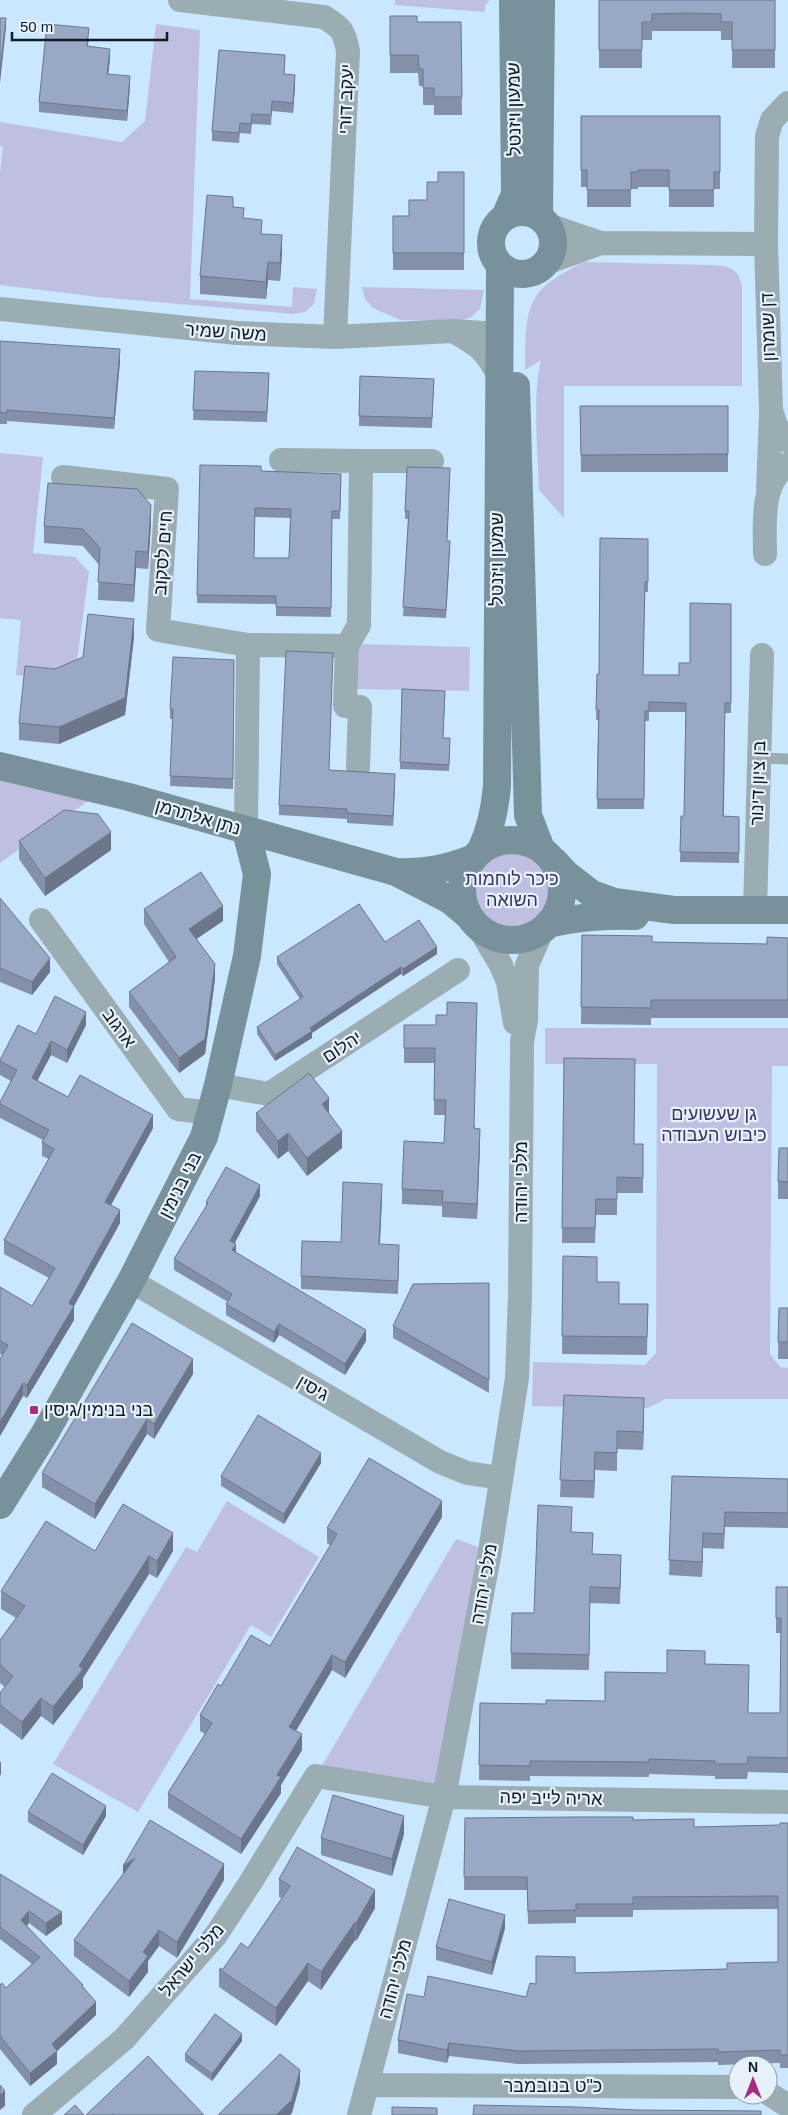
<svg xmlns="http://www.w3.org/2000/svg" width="788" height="2115" viewBox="0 0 788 2115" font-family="Helvetica,'Noto Sans Hebrew',sans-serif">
	<rect width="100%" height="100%" fill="#c9e7fe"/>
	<path fill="#bfc0e1" d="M395 0H490L485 5V12L395 5Z
		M156 24 200 30 190 299 292 307 293 287 317 289 314 304 305 312 293 314 99 297 0 285V172L3 147 0 146V122L122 142 145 121Z
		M584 262 710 265C728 266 739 267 742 287V386H564V518L539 490C538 452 532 396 541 360L525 370C526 348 523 320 534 300 543 282 567 271 584 262Z
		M362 287 484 290 480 309 470 318 458 321 400 320 373 308 365 299Z
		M0 453 43 457 33 553 75 557 89 572 76 668 56 679 16 675 21 620 0 618Z
		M358 644 470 647 469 691 357 689Z
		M0 771 97 795 0 863Z
		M475 890a37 37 0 1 1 74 0a37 37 0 1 1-74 0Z
		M545 1028H788V1066H772L770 1354 780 1367 788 1368V1399H665L648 1408 532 1406 533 1362 645 1365 656 1353 657 1064H545Z
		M227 1501 319 1557 271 1637 251 1625 138 1812 53 1764 186 1547 197 1552Z
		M456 1539 490 1551 444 1797 316 1776Z"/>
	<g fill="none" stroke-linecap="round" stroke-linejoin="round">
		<path stroke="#9bacb2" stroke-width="11" d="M759 758 788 759"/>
		<path stroke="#9bacb2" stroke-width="24" d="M180 0 324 17C342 28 344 31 348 51L335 337
			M788 103 772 120 767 136 766 244 771 410 776 426 788 441
			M548 225 601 243 766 244
			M546 263 601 243
			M0 309 237 333 335 337 453 331 498 334
			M455 332C478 345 485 350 498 374
			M281 460 361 461 359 625 347 646 345 706 360 707 358 768
			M361 461H432
			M63 477 167 489 158 630 248 645 246 831
			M768 490 771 413
			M765 554C765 523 760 484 788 464
			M248 645 347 646
			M755 911 762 655
			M41 920 178 1109 211 1113
			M479 928 501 965 508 982 515 1023
			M218 1085 269 1094 458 970
			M131 1281 440 1462 467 1473 501 1478
			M367 2085 738 2087
			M768 2093 788 2106
			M34 2115 124 2039 216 1935 252 1880 316 1776 444 1797 788 1802
			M359 2115 444 1797 490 1551 517 1378 520 1296 522 1041 526 1021 527 965 542 931"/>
		<path stroke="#78919a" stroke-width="28" d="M491 243a31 31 0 1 1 62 0a31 31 0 1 1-62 0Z
			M505 217 515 194 513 0
			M539 217 541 0
			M516 386 528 815 541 849
			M0 766 129 797 396 872 450 900 469 916
			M462 890a50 50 0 1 1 100 0a50 50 0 1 1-100 0Z
			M481 850C491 829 495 809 497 786L500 265
			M554 861 566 874 592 894 614 902 674 910H788
			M397 872C426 873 445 869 472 859
			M548 924C577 917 605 915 635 916
			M0 1505 45 1433 131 1281 204 1137 218 1085 247 956 257 874 246 831"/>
	</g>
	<path fill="#8490a9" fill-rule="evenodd" d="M599 0H775V68H732V40H721V31H652V40H642V68H599Z
		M390 16 417 22H461L462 115H434V105H423V86H419L418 73H390Z
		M89 38 88 46 110 59 108 74 130 86 127 121 39 112V102Z
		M285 65 284 74 295 85 293 113 272 111 271 125 252 124 251 134 240 133 239 143 212 141V131Z
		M581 116H720V189H714V207H669V187H638V189H631V207H587V187H581Z
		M464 172V270H393V216H409L427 200 438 182Z
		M233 207 244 218 262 234 282 253 280 281 268 280 266 299 200 294V276Z
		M0 341 120 361 114 429 7 421V424H0Z
		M195 371 269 383 267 422 193 420Z
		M360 376 434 379 432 428 359 426Z
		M580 406H728V472H581Z
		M200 465 261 471 341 474 340 519H332L331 617 276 616V604L197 603ZM255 517 290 518 289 558H254Z
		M450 476 447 541 450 549 446 618 403 616 408 519H405V511Z
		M151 523 148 569 136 568 134 602 98 600 99 565 83 546 44 543V526Z
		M648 539V592H645L643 675H679L690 663 731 604V713H725L724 816 739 817V863L680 862 681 816H684L686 712H649V721H645L644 809H597L598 720H596L597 674H599Z
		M134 637 125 715 59 744 19 740V723L55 669Z
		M234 660 233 789 170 786 173 719H170V709Z
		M402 689 445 698 443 738 450 745 449 771 400 769Z
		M395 784 393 826 347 823V819L279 815V805Z
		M19 841 111 850 45 896 19 859Z
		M0 898 50 972 32 995 0 982Z
		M144 909 223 921 196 939 215 979 205 1054 179 1073 129 1007V992L169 962 144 924Z
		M582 935 652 942 767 944 788 938V1018H651V1025L581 1024Z
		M385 942 437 954 403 976 401 974 348 1009 312 1033V1038L275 1061 257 1034V1027L300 999 277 964V957Z
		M86 1025 67 1063 51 1055 37 1080 68 1097 153 1128 111 1205 120 1223 74 1306V1320L27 1398 23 1396 0 1436V1359L2 1355 0 1354V1287L32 1306 49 1278 4 1254V1240L49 1159 42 1156V1142L43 1140 0 1118V1102L11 1081 0 1075V1061L36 1034Z
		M404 1025H436L475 1128 480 1144 477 1219 442 1217V1206L402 1204V1189L444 1143 445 1115H434V1063H404Z
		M564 1058 634 1144H643V1193H617V1215H596L595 1243H562Z
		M256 1113 329 1114 342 1148 307 1176 288 1151 278 1159 256 1131Z
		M788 1148V1199H778V1181Z
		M260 1196 234 1243 236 1253 366 1341 345 1375 279 1335 274 1343 226 1315V1304L228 1302 174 1270V1259L206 1207V1202Z
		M382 1197 380 1244 399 1258 398 1294 301 1289V1276L341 1242Z
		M563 1256 597 1282 619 1304H648L647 1355 562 1354Z
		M489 1283V1393L393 1338V1326Z
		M779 1308H788V1359H778Z
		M193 1374 154 1439 147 1434 95 1519 42 1487V1473Z
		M564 1395 644 1416 643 1450 617 1449V1471L595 1470 594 1498 560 1497Z
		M321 1463 284 1524 221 1486V1476Z
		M672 1476 788 1479V1528L725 1527 724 1549 703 1548 702 1577 669 1575Z
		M442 1517 345 1678 332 1670 296 1731 302 1750 281 1785V1793L241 1854 168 1808V1793L205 1734 200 1731V1715L221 1686 270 1646 331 1546 327 1543V1528Z
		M571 1532 593 1554 621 1571 620 1604 590 1603 589 1670 511 1669V1653L534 1613Z
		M95 1551H173L157 1578 149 1574 83 1678V1687L53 1725 41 1716 22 1740 0 1723V1693L5 1687 0 1683V1640L16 1618 1 1609V1591Z
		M776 1587H788V1773L748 1772 747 1779H715V1776L649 1774V1777L530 1776V1781L479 1780 480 1703 546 1704 605 1701 667 1673 705 1664 748 1713H780L781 1633H776Z
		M28 1812 106 1816 83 1855 28 1822Z
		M465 1818 633 1820 694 1827 780 1825 788 1823V2068H780V2063L718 2065V2062L518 2064 449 2056 447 2063 398 2053V2040L424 1997H526L536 1984 575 1973 727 1969 778 1962V1909L633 1910V1917H576V1923L528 1924 527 1890H464Z
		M404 1834 392 1876 321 1855V1838Z
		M0 1874 62 1924 46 1936 29 1923 27 1926 83 1988 96 2015 57 2051V2064L30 2086 0 2049V1985L6 1988 32 1964 0 1939Z
		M279 1879 375 1908 356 1941 355 1940 321 1990 308 1981 276 2026 219 1987V1969H223L248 1948 282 1898 279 1897Z
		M224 1880 177 1958 159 1946 148 1961V1972L129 1997 74 1956V1940Z
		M505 1928 492 1975 436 1960V1947Z
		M242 2041 212 2081 185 2061V2054Z"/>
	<path fill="#6b768a" d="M6 18V28L0 83V73Z
		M110 49V59L107 84V74Z
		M295 75V85L293 113V103Z
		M130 76V86L127 121V111Z
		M282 235V253L280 281V263Z
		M268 262V280L266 299V282Z
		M120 349V361L114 429V418Z
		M151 505V523L148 569V552Z
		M136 551V568L134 602V585Z
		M134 619V637L125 715 59 744V727Z
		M395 774V784L393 826V816Z
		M111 832V850L45 896V878Z
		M223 906V921L189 944V929Z
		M437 947V954L403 976V969Z
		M50 958V972L32 995V982Z
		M215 964V979L205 1054 179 1073V1058Z
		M401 967V974L312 1033V1038L275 1061V1055L310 1028Z
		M86 1012V1025L67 1063V1050Z
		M51 1041V1055L32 1091V1078Z
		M329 1098V1116L322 1104Z
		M153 1115V1128L105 1216V1202Z
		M480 1129V1144L477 1219V1204Z
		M342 1131V1148L307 1176V1158Z
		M288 1133V1151L278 1159V1141Z
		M382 1184V1197L379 1257V1244Z
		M260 1185V1196L230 1252V1241Z
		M120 1210V1223L74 1306V1320L27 1398V1385L69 1303Z
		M236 1244V1255L232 1250Z
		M279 1324V1335L274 1343V1332Z
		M366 1330V1341L345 1375V1364Z
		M193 1359V1374L154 1439V1424Z
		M23 1383V1396L0 1436V1422Z
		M644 1398V1416L643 1450V1432Z
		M147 1419V1434L95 1519V1504Z
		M595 1452V1470L594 1498V1481Z
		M321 1453V1463L284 1524V1514Z
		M442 1501V1517L345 1678V1662Z
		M173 1533V1551L157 1578V1561Z
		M703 1533V1548L702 1577V1562Z
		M149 1556V1574L83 1678V1687L53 1725V1707Z
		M332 1655V1670L289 1742V1727Z
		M41 1698V1716L22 1740V1722Z
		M302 1734V1750L281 1785V1793L241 1854V1839L277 1775Z
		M1 1761V1774L0 1776V1763Z
		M106 1806V1816L83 1855V1845Z
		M404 1816V1834L392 1876V1859Z
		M135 1858 123 1883V1866Z
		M224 1864V1880L177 1958V1942Z
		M375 1890V1908L356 1941V1923Z
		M29 1911V1923L21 1932V1920Z
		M62 1912V1924L46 1936V1923Z
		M505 1915V1928L492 1975V1962Z
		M355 1922V1940L321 1990V1972Z
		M159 1930V1946L148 1961V1972L129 1997V1981L143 1952Z
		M308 1963V1981L276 2026V2008Z
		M96 2002V2015L57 2051V2064L30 2086V2073L52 2044Z
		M242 2034V2041L212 2081V2074Z
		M449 2043V2056L447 2063V2050Z
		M300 2070V2084L292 2113 290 2115H276Z
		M5 2091V2106L0 2110V2095Z"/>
	<path fill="#99a8c5" stroke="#6b768a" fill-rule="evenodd" d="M599 0H775V50H732V22H721V14L687 13 652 14V22H642V50H599Z
		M390 16H417V22H461L462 97H434V88H423V69H419L418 55H390Z
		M0 18H6L0 73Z
		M47 24 89 28 87 46 110 49 107 74 130 76 127 111 39 102Z
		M219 50 285 55 284 74 295 75 293 103 272 101 271 115 252 114 251 124 240 123 239 133 212 131Z
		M581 116H720V172H714V190H669V170H638V172H631V190H587V170H581Z
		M438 172H464V253H393V216H409V200H427V182H438Z
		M207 195 233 197V207L244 208 243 218 262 220 261 234 282 235 280 263 268 262 266 282 200 276Z
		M0 341 120 349 114 418 7 410V413L0 412Z
		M195 371 269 373 267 412 193 410Z
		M360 376 434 379 432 418 359 416Z
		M580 406H728V454L581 455Z
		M200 465 261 466V471L341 474 340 511H332L331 608 276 607V596L197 595ZM255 508 291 509 289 558H254Z
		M407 467 450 468 447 541H450L446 610 403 607 409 511H405Z
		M48 483 137 489 151 505 148 552 136 551 134 585 98 582 100 548 83 529 44 526Z
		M600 538 648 539V582H645L643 675H679V663H690V603L731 604V703H725L723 816 739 817V853L680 852 681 816H684L686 703 649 702V711H645L644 799H597L599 710H596L597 674H599Z
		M88 614 134 619 125 698 59 727 19 723 25 666 55 669 83 657Z
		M286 651 333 653 329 770 395 774 393 816 347 813V809L279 805Z
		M173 657 234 660 233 779 170 776 173 709H170Z
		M402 689 445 691 443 738H450L449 765 400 762Z
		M64 810 98 814 111 832 45 878 19 841Z
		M201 872 223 906 189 929 215 964 205 1039 179 1058 129 992 176 957 144 909Z
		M0 898 50 958 32 982 0 968Z
		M359 904 385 942 419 920 437 947 403 969 401 967 348 1002 310 1028 312 1031 275 1055 257 1027 303 997 277 957Z
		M582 935 652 936V942L767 944V937L788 938V1000H651V1008L581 1007Z
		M55 996 86 1012 67 1050 51 1041 32 1078 68 1097 80 1075 153 1115 105 1202 120 1210 69 1303 74 1306 27 1385 23 1383 0 1422V1359L8 1345 0 1341V1287L32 1306 55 1268 4 1240 54 1149 42 1142 49 1130 0 1104V1102L17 1070 0 1061V1060L18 1025 36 1034Z
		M447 1002 477 1003 474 1128 480 1129 477 1204 442 1202 443 1191 402 1189 404 1141 444 1143 446 1100H434L435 1048H404V1025H436V1015H447Z
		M564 1058 635 1059 634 1144H643V1178L617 1177V1199H596L595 1228H562Z
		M309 1073 329 1098 322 1104 342 1131 307 1158 288 1133 278 1141 256 1113Z
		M779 1148H788V1182L778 1181Z
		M226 1167 260 1185 230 1241 236 1244 232 1250 366 1330 345 1364 279 1324 274 1332 226 1304 232 1294 174 1259 208 1203 206 1202Z
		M343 1182 382 1184 379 1244 399 1245 398 1281 301 1276 302 1241 341 1242Z
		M563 1256 597 1257V1282H619V1304H648L647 1337 562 1336Z
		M489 1283V1380L393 1326 413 1284Z
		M779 1308H788V1342H778Z
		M132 1323 193 1359 154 1424 147 1419 95 1504 42 1473Z
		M564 1395 644 1398 643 1432 617 1431V1453L595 1452 594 1481 560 1480Z
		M258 1415 321 1453 284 1514 221 1476Z
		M369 1458 442 1501 345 1662 332 1655 289 1727 302 1734 277 1775 281 1777 241 1839 168 1793 212 1723 200 1715 218 1684 221 1686 251 1635 270 1646 337 1534 327 1528Z
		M672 1476 788 1479V1513L725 1512 724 1534 703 1533 702 1562 669 1560Z
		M123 1504 173 1533 157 1561 149 1556 79 1666 83 1669 53 1707 41 1698 22 1722 0 1705V1693L13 1676 0 1665V1640L25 1606 1 1591 46 1521 95 1551Z
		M538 1505 572 1507 571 1532 593 1533 592 1554 621 1555 620 1588 590 1587 589 1655 511 1653 512 1613H534Z
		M776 1587H788V1758L748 1757 747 1764H715V1761L649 1759V1762L530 1761V1766L479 1765 480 1703 546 1704V1700L605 1701V1672L667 1673V1650L705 1651V1664L749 1665 748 1713H780L781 1618H776Z
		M52 1773 106 1806 83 1845 28 1812Z
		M333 1795 404 1816 392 1859 321 1838Z
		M574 1817H633V1820L694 1819V1827L780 1825V1823H788V2055H780V2050L718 2052V2049L518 2051 449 2043 447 2050 398 2040 407 1994 424 1997 428 1976 526 1997 530 1983 536 1984V1956L575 1957V1973L727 1969V1963L778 1962V1896L633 1897V1904H576V1910L528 1911 527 1877H464L465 1818Z
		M150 1820 224 1864 177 1942 159 1930 143 1952 148 1956 129 1981 74 1940 135 1858 123 1866Z
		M297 1847 375 1890 356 1923 355 1922 321 1972 308 1963 276 2008 219 1969H223L241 1943 248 1948 290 1886 279 1879Z
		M0 1874 62 1912 46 1923 29 1911 21 1920 83 1985 82 1986 96 2002 52 2044 57 2051 30 2073 0 2036V1985L2 1983 6 1988 40 1957 0 1927Z
		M449 1899 505 1915 492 1962 436 1947Z
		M215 2014 242 2034 212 2074 185 2054Z
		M280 2054 300 2070 292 2100 276 2115H218Z
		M148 2056 204 2115H114L113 2114 112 2115H86Z
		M0 2085 5 2091 0 2095Z
		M75 2105 84 2115H64Z
		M474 2105 577 2107 635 2110 761 2111V2115H473Z
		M392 2107 437 2108V2115H392Z"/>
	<rect fill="#a72b7e" stroke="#e6f1fb" stroke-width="2" x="29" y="1405" width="10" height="10" rx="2.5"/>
	<g text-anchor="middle" stroke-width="4.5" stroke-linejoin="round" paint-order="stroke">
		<g font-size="18" fill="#111b24" stroke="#e6f1fb">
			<text transform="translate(346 99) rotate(-88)" y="6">יעקב דורי</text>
			<text transform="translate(514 109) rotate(-91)" y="6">שמעון ויזנטל</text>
			<text transform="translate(768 327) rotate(-92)" y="6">דן שומרון</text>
			<text transform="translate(226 332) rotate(4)" y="6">משה שמיר</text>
			<text transform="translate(163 553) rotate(-86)" y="6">חיים לסקוב</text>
			<text transform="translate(497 559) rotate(-90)" y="6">שמעון ויזנטל</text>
			<text transform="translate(758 783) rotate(-88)" y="6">בן ציון דינור</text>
			<text transform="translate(198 817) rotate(16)" y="6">נתן אלתרמן</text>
			<text transform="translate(119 1028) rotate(54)" y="6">ארגוב</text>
			<text transform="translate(342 1047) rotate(-33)" y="6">יהלום</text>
			<text transform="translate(521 1182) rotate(-90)" y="6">מלכי יהודה</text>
			<text transform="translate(180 1185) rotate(-63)" y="6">בני בנימין</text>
			<text transform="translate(313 1388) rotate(30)" y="6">גיסין</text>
			<text transform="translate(484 1584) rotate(-80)" y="6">מלכי יהודה</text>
			<text transform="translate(551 1798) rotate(1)" y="6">אריה לייב יפה</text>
			<text transform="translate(192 1960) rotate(-50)" y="6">מלכי ישראל</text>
			<text transform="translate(395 1979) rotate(-75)" y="6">מלכי יהודה</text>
			<text x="553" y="2092">כ"ט בנובמבר</text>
		</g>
		<g font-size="18" fill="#353462" stroke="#e6f1fb">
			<text x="512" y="885">כיכר לוחמות<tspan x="512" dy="21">השואה</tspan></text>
			<text x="714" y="1120">גן שעשועים<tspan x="714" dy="21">כיבוש העבודה</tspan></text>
		</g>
		<g font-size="18" fill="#111b24" stroke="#e6f1fb" text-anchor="start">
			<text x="44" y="1416">בני בנימין/גיסין</text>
		</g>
	</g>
	<g transform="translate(753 2080)"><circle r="24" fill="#e6f1fb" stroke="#919ba5"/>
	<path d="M0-4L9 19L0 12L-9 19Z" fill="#a72b7e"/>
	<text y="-8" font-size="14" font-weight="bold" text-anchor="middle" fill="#111b24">N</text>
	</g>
	<path d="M12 32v8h155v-8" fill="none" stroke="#111b24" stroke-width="2.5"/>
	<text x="20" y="32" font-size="15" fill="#111b24" stroke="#e6f1fb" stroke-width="4" paint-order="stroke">50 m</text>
</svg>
